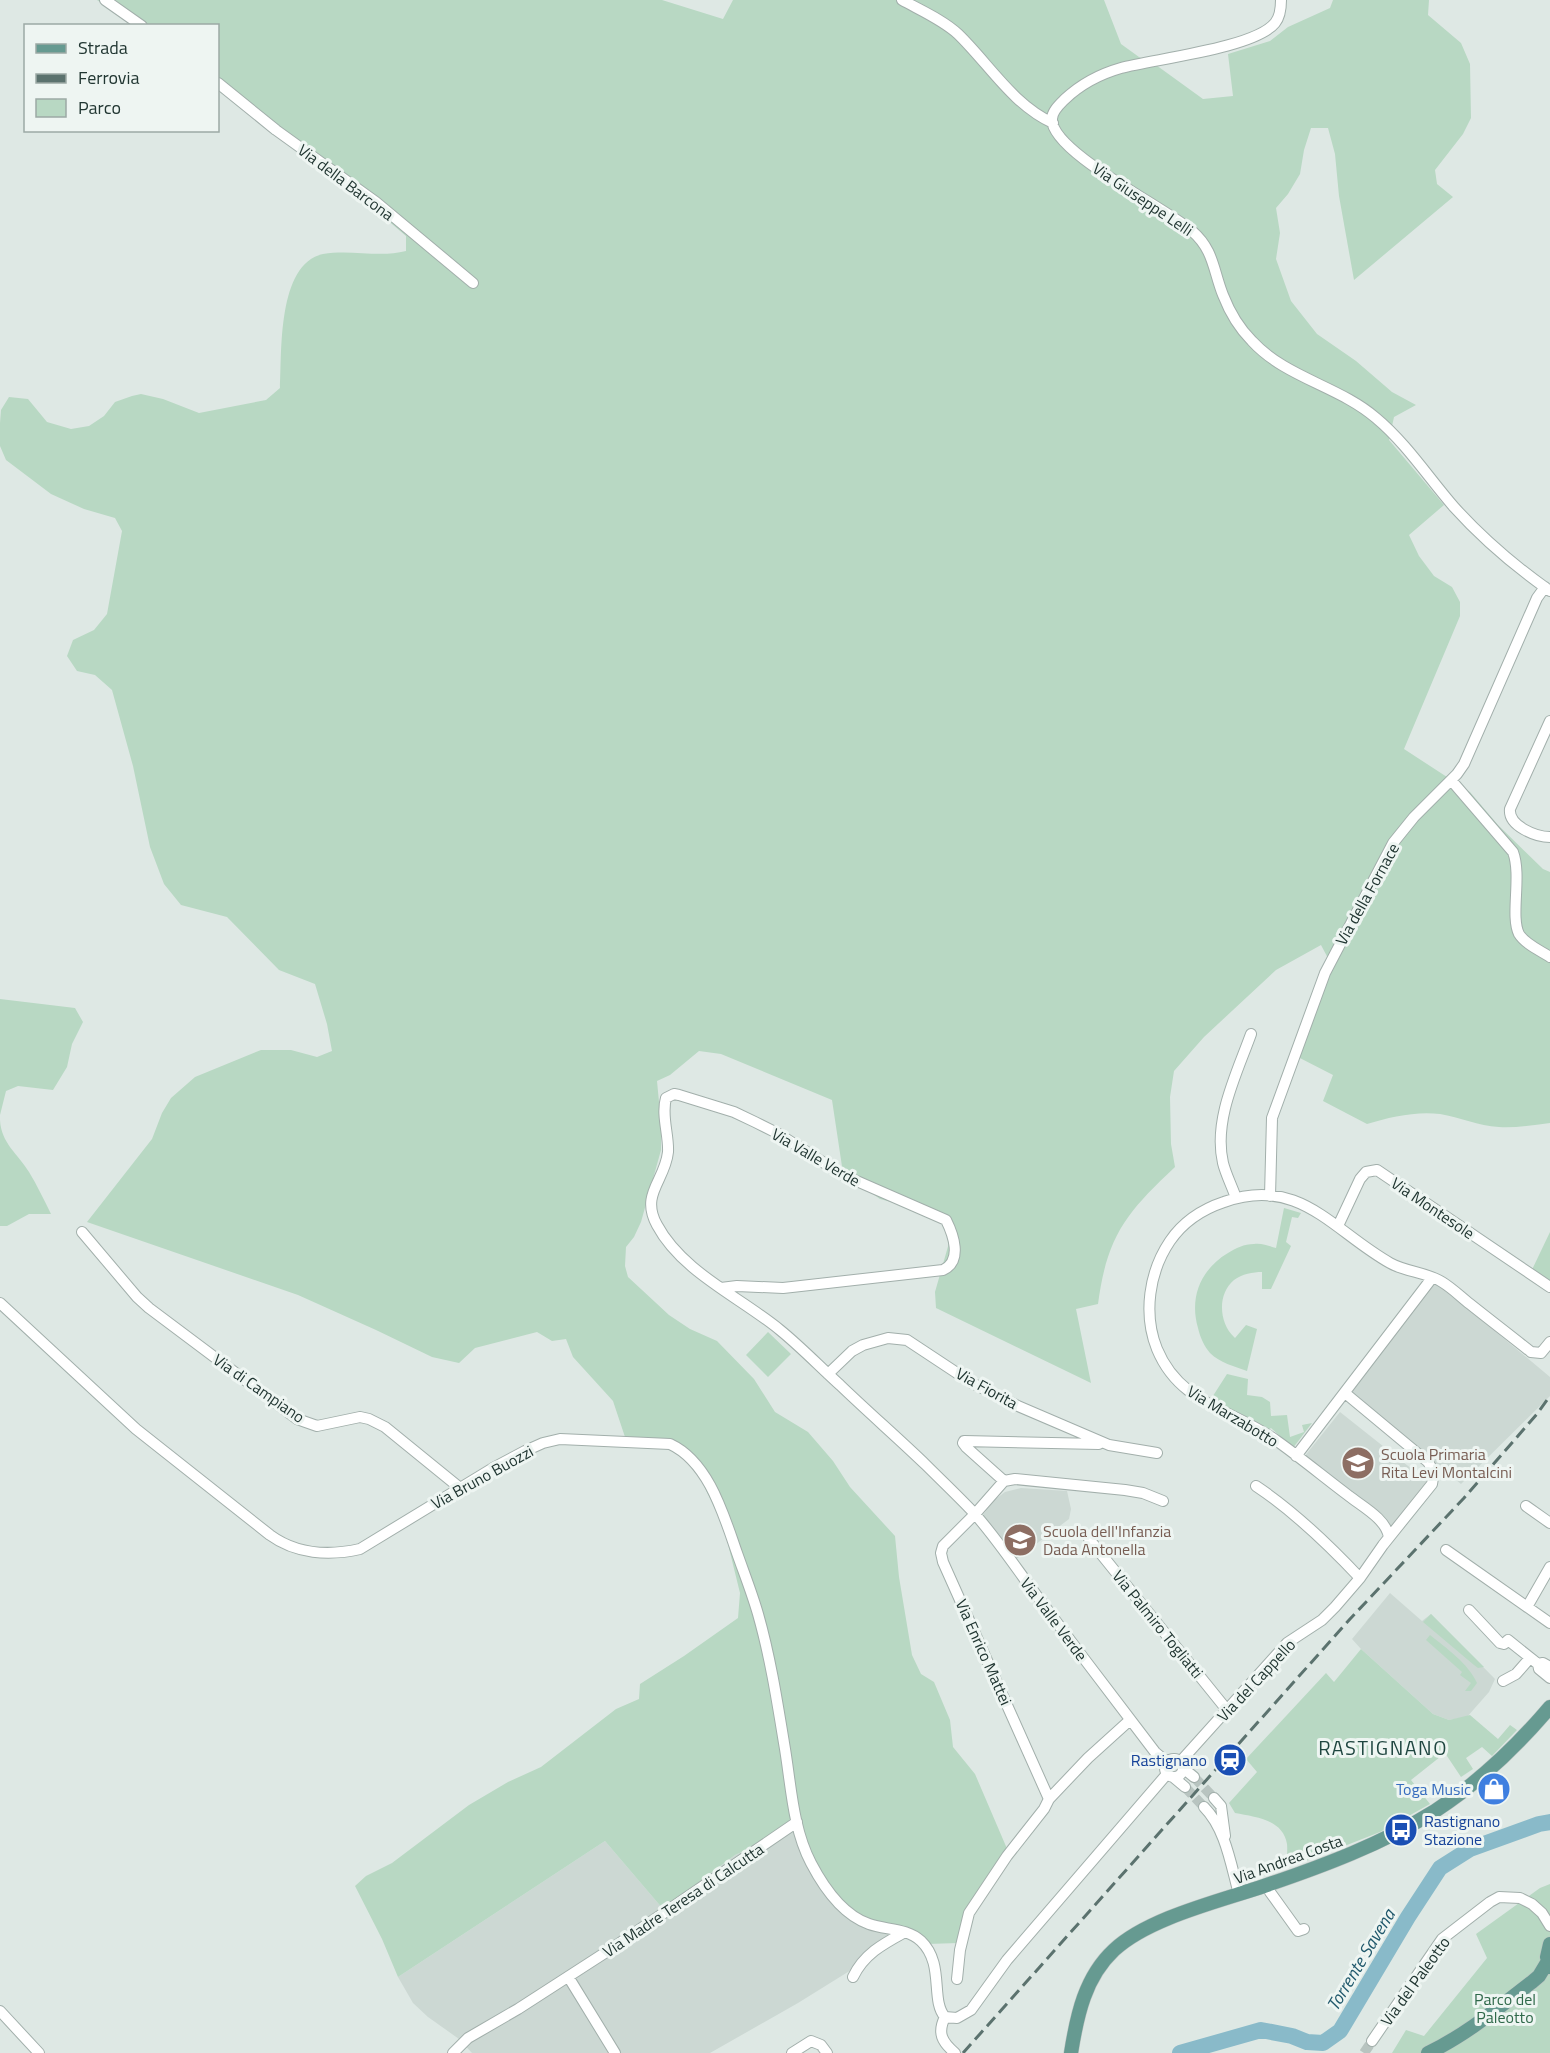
<svg xmlns="http://www.w3.org/2000/svg" width="1550" height="2053" viewBox="0 0 1550 2053" font-family="'Titillium Web',sans-serif">
	<rect width="100%" height="100%" fill="#dee8e4"/>
	<path fill="#ccd8d3" d="M1431 1278 1550 1377V1396L1461 1484 1350 1393Z
		M1340 1412 1427 1481 1391 1526 1304 1457Z
		M1021 1488 1067 1491 1071 1509 1069 1519 1015 1560 984 1520 983 1515 993 1501 1005 1492Z
		M1390 1593 1422 1621 1431 1614 1495 1679 1489 1692 1467 1717 1449 1720 1433 1714 1361 1649 1352 1639Z
		M798 1828 899 1936 872 1957 798 2003 710 2053H472L459 2039 428 2017 413 2003 398 1977 605 1841 663 1909 735 1855Z"/>
	<path fill="#b8d8c3" d="M97 0H662L723 19 733 0H1104L1121 44 1139 57 1156 65 1203 99 1233 96 1228 54 1270 41 1288 27 1330 8 1333 0H1429L1428 15 1461 43 1470 64 1471 118 1463 134 1435 170 1437 184 1453 197 1354 280 1339 196 1335 154 1328 128H1311L1304 150 1300 174 1288 194 1276 208 1280 233 1276 259 1291 301 1317 334 1356 361 1392 392 1416 405 1394 417 1389 440 1444 505 1409 535 1419 556 1434 576 1452 587 1460 602V616L1404 749 1470 792 1498 825 1543 869 1550 872V1123C1533 1125 1516 1128 1499 1127 1478 1126 1460 1117 1440 1114 1416 1111 1390 1117 1367 1124L1323 1101 1333 1075 1294 1055 1330 962 1321 945 1276 970 1204 1037 1174 1071 1170 1097 1171 1144 1175 1167C1126 1213 1107 1236 1098 1304L1076 1309 1091 1383 936 1308 935 1292 949 1243 943 1224 925 1211 880 1199 843 1173 832 1100 721 1054 699 1051 670 1075 657 1081 661 1123V1150L641 1222 634 1237 626 1247 625 1266 628 1277 669 1315 690 1329 717 1341 754 1379 775 1412 808 1432 833 1461 850 1487 895 1536 899 1577 912 1655 921 1674 934 1682 950 1720 953 1747 975 1774 1008 1851 959 1943 927 1944 864 1926 827 1889 797 1828 735 1855 663 1909 605 1841 398 1977 382 1939 355 1886 366 1876 392 1863 469 1805 508 1782 541 1767 616 1709 639 1699 640 1684 684 1656 738 1618 740 1593 724 1528 695 1467 681 1453 664 1445 627 1443 613 1401 573 1357 566 1339 552 1341 537 1332 475 1348 459 1363 432 1357 376 1330 298 1295 87 1222 152 1139 162 1113 171 1098 195 1077 261 1050H291L317 1057 332 1051 327 1024 315 984 279 970 227 917 181 905 164 884 150 847 133 766 112 690 95 675 77 671 67 656 73 640 94 630 107 614 122 531 115 518 84 509 51 494 6 460 0 446V423L1 410 9 397 28 399 47 422 71 429 89 426 104 416 115 402 132 396 141 394 163 399 199 413 266 400 280 388C282 353 277 264 323 254 351 249 379 258 406 251V236L365 201 218 88V26L135 25Z
		M0 999 75 1008 83 1022 72 1044 67 1067 53 1090 18 1086 6 1091 0 1115Z
		M0 1120C1 1143 18 1154 29 1172 37 1185 44 1200 51 1214H29L7 1226H0Z
		M1284 1208 1301 1213 1298 1218 1292 1217 1286 1242 1291 1246 1271 1289H1262V1272C1253 1272 1242 1274 1234 1280 1217 1294 1219 1323 1234 1337L1235 1338 1246 1325 1257 1329 1247 1371C1234 1366 1220 1363 1210 1353 1204 1346 1200 1337 1198 1328 1189 1297 1201 1269 1228 1253 1236 1248 1244 1244 1254 1244 1262 1243 1269 1246 1276 1248Z
		M1550 1232V1290L1529 1276Z
		M768 1332 791 1354 768 1377 746 1355Z
		M1227 1374 1248 1379 1247 1395 1262 1397 1270 1402 1271 1416 1287 1415 1290 1437 1304 1432 1302 1425 1312 1423 1293 1448 1271 1428 1268 1430 1211 1399Z
		M1431 1614 1484 1667 1478 1668 1474 1665 1423 1622Z
		M1430 1635C1446 1648 1468 1663 1477 1683L1471 1691H1465L1471 1683 1460 1675 1462 1672 1426 1640Z
		M1361 1649 1433 1714 1449 1720 1470 1715 1498 1739 1510 1725 1517 1730 1492 1756 1482 1747 1466 1758 1473 1769 1461 1777 1445 1753 1411 1780 1430 1804 1380 1832 1291 1867C1285 1857 1288 1854 1287 1844 1283 1819 1255 1817 1235 1813L1229 1803 1257 1772 1246 1759 1326 1673 1334 1682Z
		M1550 1884V2053H1392L1406 2030 1424 2036 1487 1958 1476 1934 1540 1888Z"/>
	<g fill="none" stroke-linecap="round" stroke-linejoin="round">
		<path stroke="#89bac9" stroke-width="16" d="M1180 2053 1261 2030 1292 2036 1307 2042 1323 2043 1340 2031 1408 1917 1440 1868 1470 1849 1539 1824 1550 1822"/>
		<path stroke="#b8c4c0" stroke-width="10" stroke-dasharray="10 5" stroke-linecap="butt" d="M1194 1777 1214 1798
			M1185 1787 1204 1807
			M1364 2053 1372 2041"/>
		<g stroke="#a2afab" stroke-width="12">
			<path id="minor" d="M105 0 142 26
				M902 0C920 10 943 20 958 34 989 64 1013 105 1053 123
				M1281 0C1281 8 1280 17 1275 23 1255 48 1154 59 1121 68 1100 74 1081 84 1065 99 1060 104 1052 111 1052 119 1051 152 1166 208 1192 231 1214 250 1213 270 1223 295 1230 313 1239 328 1252 341 1286 378 1339 386 1376 418 1406 443 1428 477 1454 507 1482 538 1516 567 1550 591
				M218 83 276 130 376 202 473 283
				M1550 721 1510 809C1508 826 1536 837 1550 837
				M1451 780 1513 852C1522 876 1510 916 1519 934 1525 944 1541 951 1550 957
				M1270 1196 1272 1118 1325 973 1393 843 1414 817 1457 774 1464 764 1537 598 1545 587
				M1236 1198C1232 1186 1226 1175 1223 1163 1213 1120 1237 1073 1251 1034
				M1338 1226 1360 1179 1366 1172 1377 1170 1550 1287
				M82 1232 137 1297 149 1308 297 1419 317 1426 360 1417 369 1419 385 1427 460 1488
				M721 1288 737 1286 783 1288 943 1270C963 1261 953 1234 946 1220L843 1175 777 1133 755 1122 734 1112 679 1095 674 1094 666 1098C661 1115 669 1135 668 1152 665 1181 640 1194 657 1225 682 1272 740 1297 780 1330 801 1347 820 1367 840 1385 868 1412 898 1438 926 1465 942 1481 959 1497 974 1513 998 1540 1018 1571 1040 1600 1078 1651 1116 1701 1155 1752L1167 1762
				M0 1303 136 1429 270 1535C296 1554 329 1556 360 1549L493 1468 525 1451 543 1443 560 1439 670 1444C709 1462 724 1516 737 1553 744 1573 752 1593 758 1614 770 1656 777 1700 784 1743 791 1782 792 1827 811 1863 823 1886 843 1915 869 1924 886 1930 907 1928 921 1941 945 1964 930 2000 945 2017
				M828 1374 852 1351 863 1345 888 1338 907 1340 972 1383 1018 1406 1109 1445 1157 1453
				M1296 1456 1432 1278
				M1004 1481 966 1447 963 1443 964 1441 1099 1444
				M1256 1486C1295 1512 1328 1544 1360 1578
				M1526 1506 1550 1523
				M1389 1537C1386 1519 1363 1507 1349 1496 1325 1478 1301 1458 1277 1441 1233 1409 1180 1405 1157 1349 1143 1314 1149 1272 1170 1241 1183 1222 1203 1209 1224 1202 1299 1175 1333 1231 1390 1263 1406 1272 1426 1272 1442 1282 1452 1288 1461 1297 1470 1304 1490 1320 1511 1336 1531 1352L1541 1353 1550 1342
				M1089 1539 1227 1710
				M1446 1550 1550 1623
				M1527 1607 1550 1567
				M1469 1610 1500 1643 1504 1644 1508 1640 1538 1664 1539 1669 1550 1678
				M1538 1664 1543 1663 1550 1667
				M1503 1681 1516 1674 1530 1658
				M1165 1768a9 9 0 1 1 18 0a9 9 0 1 1-18 0Z
				M1180 1762 1287 1643 1322 1620 1335 1607 1360 1578 1383 1545 1432 1484 1434 1472 1428 1462 1345 1393
				M1183 1768 1194 1777
				M1173 1777 1185 1787
				M1214 1798 1221 1806 1225 1836
				M1049 1799 943 1562 941 1553 943 1546 975 1514 1004 1481 1015 1479 1125 1490 1143 1493 1163 1501
				M1204 1807C1226 1829 1231 1866 1239 1894
				M1267 1885 1270 1892 1298 1931 1304 1929
				M853 1977C864 1954 883 1944 905 1932
				M569 1978 615 2053
				M957 1979 960 1950 969 1913 1007 1856 1044 1809 1049 1799 1088 1758 1130 1720
				M0 2011 39 2053
				M945 2017 957 2018 971 2010 1007 1960 1167 1774
				M945 2017C937 2033 942 2042 955 2053
				M1372 2041 1442 1939 1490 1902 1499 1897 1520 1898 1532 1904 1542 1913 1550 1926
				M453 2053 468 2038 518 2009 614 1947 797 1822
				M792 2053 811 2041 821 2045 827 2053"/>
		</g>
		<g stroke="#bcc3c2" stroke-width="15">
			<path id="major" d="M1550 1944 1547 1957 1550 1967
				M1071 2053C1077 2015 1085 1977 1114 1950 1148 1918 1220 1901 1264 1886 1323 1866 1382 1844 1435 1811 1478 1783 1517 1746 1550 1707
				M1428 2053C1466 2035 1498 2008 1532 1982L1539 1976 1548 1961"/>
		</g>
		<use href="#minor" stroke="#fff" stroke-width="10"/>
		<use href="#major" stroke="#669a91" stroke-width="14"/>
		<path stroke="#5b726e" stroke-width="3" stroke-dasharray="12 6" stroke-linecap="butt" d="M963 2053 1350 1619 1464 1498 1537 1414 1550 1396"/>
	</g>
	<defs>
		<g id="school-disc" transform="scale(1.725)"><circle r="9.5" fill="#8d6e63" stroke="#eef5f2"/><path d="M0-5L7-2L0 1L-7-2ZM-4 1L0 2.5L4 1V4Q0 6-4 4Z" fill="#fff"/></g>
		<g id="station-disc" transform="scale(1.725)"><circle r="9.5" fill="#1a4fb4" stroke="#eef5f2"/><path d="M-3-6H3Q5-6 5-4V2Q5 4 3 4L4.5 6H3L1.5 4h-3L-3 6H-4.5L-3 4Q-5 4-5 2V-4Q-5-6-3-6ZM-3.5-4v3h7v-3ZM-3.5 1v1.5H-2V1ZM2 1v1.5H3.5V1Z" fill="#fff"/></g>
		<g id="shop-disc" transform="scale(1.725)"><circle r="9.5" fill="#3f7fe0" stroke="#eef5f2"/><path d="M-5-2.5h2.3a2.7 3.5 0 0 1 5.4 0H5L5.5 6h-11ZM-1.5-2.5h3a1.5 2.3 0 0 0-3 0Z" fill="#fff"/></g>
		<g id="bus-disc" transform="scale(1.725)"><circle r="9.5" fill="#1a4fb4" stroke="#eef5f2"/><path d="M-5-6H5V4H4V6H2V4H-2V6H-4V4H-5ZM-3.5-4V0h7V-4ZM-3.5 1.2v1.5H-2V1.2ZM2 1.2v1.5H3.5V1.2Z" fill="#fff"/></g>
	</defs>
	<g fill-rule="evenodd">
		<use href="#school-disc" x="1358" y="1463"/>
		<use href="#school-disc" x="1020" y="1540"/>
		<use href="#station-disc" x="1230" y="1760"/>
		<use href="#shop-disc" x="1494" y="1789"/>
		<use href="#bus-disc" x="1401" y="1830"/>
	</g>
	<g text-anchor="middle" stroke-width="6" stroke-linejoin="round" paint-order="stroke">
		<g font-size="16" fill="#213632" stroke="#eef5f2">
			<text transform="translate(346 182) rotate(37)" y="6">Via della Barcona</text>
			<text transform="translate(1143 199) rotate(34)" y="6">Via Giuseppe Lelli</text>
			<text transform="translate(1367 894) rotate(-61)" y="6">Via della Fornace</text>
			<text transform="translate(816 1157) rotate(30)" y="6">Via Valle Verde</text>
			<text transform="translate(1433 1208) rotate(34)" y="6">Via Montesole</text>
			<text transform="translate(259 1388) rotate(35)" y="6">Via di Campiano</text>
			<text transform="translate(987 1388) rotate(29)" y="6">Via Fiorita</text>
			<text transform="translate(1233 1416) rotate(31)" y="6">Via Marzabotto</text>
			<text transform="translate(482 1477) rotate(-29)" y="6">Via Bruno Buozzi</text>
			<text transform="translate(1054 1619) rotate(53)" y="6">Via Valle Verde</text>
			<text transform="translate(1158 1624) rotate(51)" y="6">Via Palmiro Togliatti</text>
			<text transform="translate(984 1652) rotate(66)" y="6">Via Enrico Mattei</text>
			<text transform="translate(1256 1680) rotate(-47)" y="6">Via del Cappello</text>
			<text transform="translate(1288 1859) rotate(-20)" y="6">Via Andrea Costa</text>
			<text transform="translate(683 1900) rotate(-34)" y="6">Via Madre Teresa di Calcutta</text>
			<text transform="translate(1415 1981) rotate(-54)" y="6">Via del Paleotto</text>
		</g>
		<g font-size="16" fill="#785e54" stroke="#eef5f2" text-anchor="start">
			<text x="1381" y="1460">Scuola Primaria<tspan x="1381" dy="18">Rita Levi Montalcini</tspan></text>
			<text x="1043" y="1537">Scuola dell'Infanzia<tspan x="1043" dy="18">Dada Antonella</tspan></text>
		</g>
		<g font-size="16" fill="#164399" stroke="#eef5f2" text-anchor="end">
			<text x="1207" y="1766">Rastignano</text>
			<text x="1424" y="1827" text-anchor="start">Rastignano<tspan x="1424" dy="18">Stazione</tspan></text>
		</g>
		<g font-size="16" fill="#366cbe" stroke="#eef5f2" text-anchor="end">
			<text x="1471" y="1795">Toga Music</text>
		</g>
		<g font-size="16" fill="#2f694a" stroke="#eef5f2">
			<text x="1505" y="2005">Parco del<tspan x="1505" dy="18">Paleotto</tspan></text>
		</g>
		<g font-size="18" font-style="italic" fill="#21596c" stroke="#eef5f2">
			<text transform="translate(1361 1960) rotate(-59)" y="6">Torrente Savena</text>
		</g>
		<g font-size="20" letter-spacing="1.5" fill="#1f4640" stroke="#eef5f2">
			<text x="1383" y="1755">RASTIGNANO</text>
		</g>
	</g>
	<rect x="24" y="24" width="195" height="108" fill="#eef5f2" stroke="#9ca9a5" stroke-width="1.5"/>
	<rect x="36" y="44" width="30" height="9" fill="#669a91" stroke="#9ca9a5" stroke-width="1.5"/>
	<text x="78" y="54" font-size="18" fill="#213632">Strada</text>
	<rect x="36" y="74" width="30" height="9" fill="#5b726e" stroke="#9ca9a5" stroke-width="1.5"/>
	<text x="78" y="84" font-size="18" fill="#213632">Ferrovia</text>
	<rect x="36" y="99" width="30" height="18" fill="#b8d8c3" stroke="#9ca9a5" stroke-width="1.5"/>
	<text x="78" y="114" font-size="18" fill="#213632">Parco</text>
</svg>
